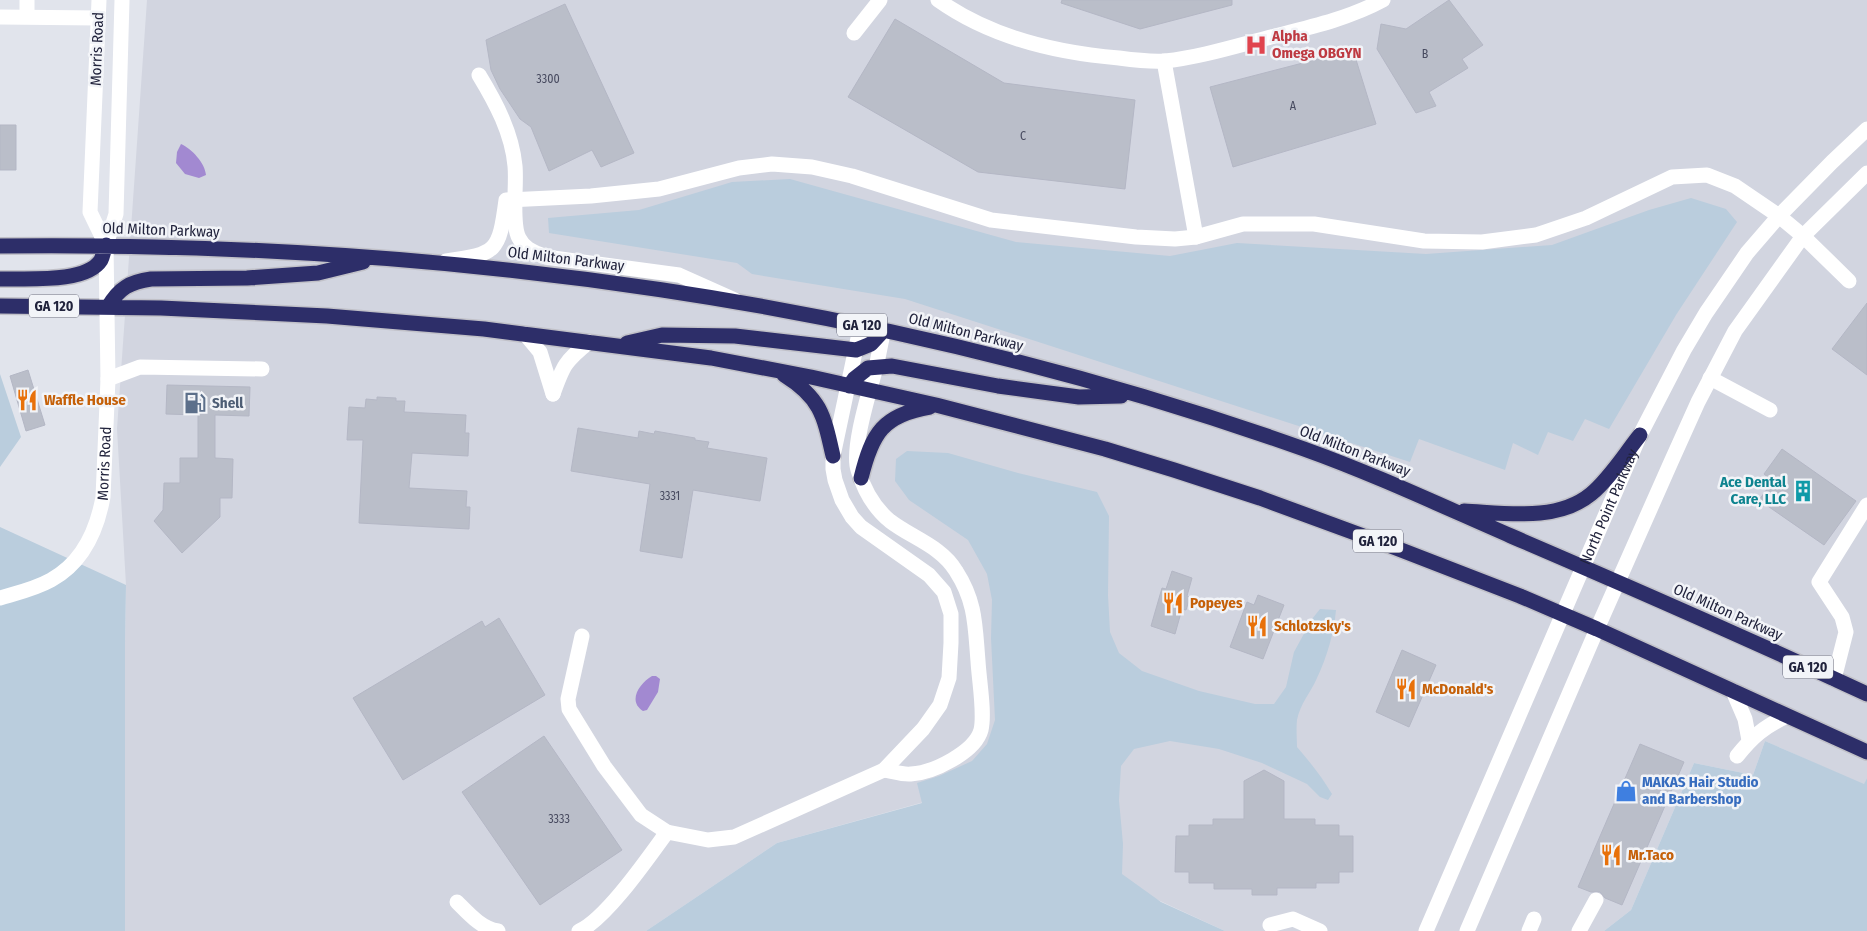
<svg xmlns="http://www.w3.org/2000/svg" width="1867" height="931" viewBox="0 0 1867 931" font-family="'Fira Sans Condensed',sans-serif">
	<rect width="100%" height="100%" fill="#e1e4ec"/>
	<path fill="#d2d5e0" d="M147 0H1867V778L1864 785 1765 741 1753 775 1694 763 1631 910 1604 931H1225L938 798 777 843 646 931H125V644L126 585 117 429Z"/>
	<path fill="#bacddd" d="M790 179 1016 242 1170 256 1237 243 1426 254 1552 245 1649 210 1691 198 1726 209 1737 222 1676 315 1609 429 1585 419 1573 441 1548 432 1538 455 1513 443 1505 470 1419 439 1410 462 905 299 752 274 737 263 549 233 548 218 639 210 732 182Z
		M0 374 21 437 0 467Z
		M907 451 948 453 1018 473 1097 492 1109 516 1108 595 1110 632 1119 653 1142 671 1199 691 1255 704H1274L1286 687 1294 652 1312 619 1320 609 1336 610C1334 633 1327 657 1317 678 1311 692 1300 704 1297 720 1296 729 1297 739 1297 747 1310 762 1322 777 1332 794L1328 800 1320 797 1307 784 1262 763 1219 749 1170 741 1134 749 1121 766 1119 800 1123 844 1122 874 1161 902 1225 931H646L777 843 922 803 917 783 939 776 972 761 987 744 995 720 991 638 992 600 987 574 968 540 909 500 895 481 896 459Z
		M0 527 126 585 125 644V931H0Z
		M1765 741 1864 784 1867 778V931H1604L1631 910 1694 763 1753 775Z"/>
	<path fill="#a289d1" d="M181 144C192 149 205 163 206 175L199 178 185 174 176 163 177 152Z
		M652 676H656L660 679 658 692 647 710 643 711C627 701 640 683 652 676Z"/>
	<path fill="#babec9" stroke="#b4b7c5" d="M1062 0H1232V5L1140 29 1061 3Z
		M1449 0 1483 45 1462 59 1468 68 1429 92 1436 106 1416 113 1377 49 1381 24 1406 29Z
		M565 4 634 153 601 167 592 150 549 171 531 127 520 119 500 89 491 70 486 40Z
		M895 19 1004 83 1135 100 1125 189 978 172 848 97Z
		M1353 50 1376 124 1233 167 1210 87Z
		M0 125H16V170H0Z
		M1867 303V375L1832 349Z
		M28 370 45 425 26 431 10 376Z
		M167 385 250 387 249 416 215 415V458L233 459 232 498H220V517L182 553 154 521 163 510 164 483H180V458H198V415L166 414Z
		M377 397 396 398V401H405L404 412 466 415 465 433H469L468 456 412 453 409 488 467 491 466 507H470L469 529 359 523 363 440H347L349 407 365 408 366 399 377 400Z
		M578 428 638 438 639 431 654 434 655 431 695 438V440L709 442 707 448 767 458 760 501 693 490 682 558 640 551 650 484 571 471Z
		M1782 449 1856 501 1824 545 1759 500 1773 481 1764 474Z
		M1172 571 1192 578 1187 596 1190 597 1186 610 1182 609 1175 634 1151 626 1162 588 1166 589Z
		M1258 595 1284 605 1263 659 1230 647 1247 602 1254 605Z
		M499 618 545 695 403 780 353 698 482 621 485 627Z
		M1402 650 1436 665 1409 727 1376 712Z
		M544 736 622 850 540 905 462 792Z
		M1640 744 1684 762 1622 905 1605 898 1600 892H1591L1578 887Z
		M1264 770 1284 781V819H1315V825H1339V836H1353V872H1339V883H1316V888H1277V895H1252V889H1214V883H1189V872H1175L1176 836H1189V825H1213V819H1244V781Z"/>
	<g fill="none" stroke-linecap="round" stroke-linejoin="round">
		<g stroke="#c1c1c8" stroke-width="18">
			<path id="highway" d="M0 246C441 241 887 300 1304 449 1374 474 1442 506 1511 536 1630 587 1749 639 1867 694
				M0 279C25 278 86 284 101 260 103 256 104 249 106 245
				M0 306 161 308 327 316 484 329 711 358 811 377 936 405 1105 449 1174 470 1260 498 1396 548 1520 596 1597 629 1867 752
				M108 307C119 288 130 282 151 279L247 278 318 273 363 262
				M627 343 662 335 735 336 856 350 871 344 884 330
				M784 375C821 398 824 416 833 456
				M849 386 854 379 868 368 892 366 998 386 1079 397 1121 396
				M861 478C872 433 883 415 930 407
				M1464 511C1505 513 1557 522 1591 494 1610 478 1624 455 1640 435"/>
		</g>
		<g stroke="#fff" stroke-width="15">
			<path d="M27 0V16"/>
			<path d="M99 0 90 212 106 245"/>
			<path d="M938 0C990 37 1057 53 1119 58 1134 60 1150 62 1165 61 1202 57 1239 45 1275 36 1311 27 1350 18 1383 0"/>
			<path d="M0 17 98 18"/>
			<path d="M854 33 880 0"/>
			<path d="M1164 61 1196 237 1243 224H1314L1424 241 1482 242 1536 235 1586 218 1672 177 1707 175 1735 186 1779 216 1803 236 1849 281"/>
			<path d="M479 75C496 103 512 133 515 166 517 185 511 224 519 238 525 250 535 252 546 257L679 275 735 300"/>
			<path d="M446 261C497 254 499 252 506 200L591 196 659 189 739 168 772 164 812 167 852 176 991 220 1136 237 1175 239 1196 237"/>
			<path d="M884 330C881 342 879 354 876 367 870 390 851 449 858 470 864 490 874 508 890 521 912 538 941 546 956 571 976 602 975 626 978 661 979 680 985 713 981 730 975 752 933 773 911 774 902 775 892 771 884 770"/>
			<path d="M525 334 540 352 553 394"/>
			<path d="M1710 378 1770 410"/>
			<path d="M108 379 140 367 262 369"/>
			<path d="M553 394C563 366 565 361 589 342"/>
			<path id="s1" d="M0 598C17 593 35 589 51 580 82 563 97 530 103 497L108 379 106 245 116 214 122 0"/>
			<path d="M582 636 568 699 569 709 604 766 641 815 667 832"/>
			<path d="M1834 679 1846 632 1842 617 1819 582 1867 505"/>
			<path d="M1733 691 1745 719 1749 740"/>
			<path d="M1737 756C1753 736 1764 727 1787 716"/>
			<path d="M457 902C469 914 481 928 498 931"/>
			<path d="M1270 925 1293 919 1320 931"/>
			<path d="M579 931C606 919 648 858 667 832L708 840 734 837 884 770 923 729 940 705 949 678 951 643V614L944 592 929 575 861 527 852 517 842 500 835 480 833 469V456L861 324"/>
			<path id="s2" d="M1426 931 1640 435 1684 350 1706 313 1747 253 1779 216 1832 162 1867 129"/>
			<path d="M1467 931 1597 629 1671 462 1698 402 1735 331 1803 236 1867 173"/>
			<path d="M1529 931 1534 919"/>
			<path d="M1579 931 1596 900"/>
		</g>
		<use href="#highway" stroke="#2d2e69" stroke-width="15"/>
	</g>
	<defs>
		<g id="hospital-bare" transform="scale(1.725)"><path d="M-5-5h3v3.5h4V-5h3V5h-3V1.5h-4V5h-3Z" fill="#e0444e" stroke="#f2f4f8" stroke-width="2.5" paint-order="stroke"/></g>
		<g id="restaurant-bare" transform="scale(1.725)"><path d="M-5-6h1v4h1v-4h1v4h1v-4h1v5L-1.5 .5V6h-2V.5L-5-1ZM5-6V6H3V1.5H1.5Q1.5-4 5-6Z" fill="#e8710a" stroke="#f2f4f8" stroke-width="2.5" paint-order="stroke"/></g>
		<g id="fuel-bare" transform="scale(1.725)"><path d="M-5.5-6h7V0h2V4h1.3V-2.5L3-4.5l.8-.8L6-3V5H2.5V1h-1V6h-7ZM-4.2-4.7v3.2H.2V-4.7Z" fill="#5c6f8a" stroke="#f2f4f8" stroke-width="2.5" paint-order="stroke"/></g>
		<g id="building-bare" transform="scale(1.725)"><path d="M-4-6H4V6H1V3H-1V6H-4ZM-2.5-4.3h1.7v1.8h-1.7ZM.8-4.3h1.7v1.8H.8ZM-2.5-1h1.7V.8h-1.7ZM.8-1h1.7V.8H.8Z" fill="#0f9aa8" stroke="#f2f4f8" stroke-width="2.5" paint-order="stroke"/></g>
		<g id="shop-bare" transform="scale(1.725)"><path d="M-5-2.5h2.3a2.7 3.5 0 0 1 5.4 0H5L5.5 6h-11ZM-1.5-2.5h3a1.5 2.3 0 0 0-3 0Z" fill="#3f7fe0" stroke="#f2f4f8" stroke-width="2.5" paint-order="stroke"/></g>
	</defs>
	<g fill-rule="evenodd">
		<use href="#hospital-bare" x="1256" y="45"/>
		<use href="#restaurant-bare" x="27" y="400"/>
		<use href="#fuel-bare" x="195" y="403"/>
		<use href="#building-bare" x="1803" y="491"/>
		<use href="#restaurant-bare" x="1173" y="603"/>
		<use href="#restaurant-bare" x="1257" y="626"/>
		<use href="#restaurant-bare" x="1406" y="689"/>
		<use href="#shop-bare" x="1626" y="791"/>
		<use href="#restaurant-bare" x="1611" y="855"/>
	</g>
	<g text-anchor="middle" stroke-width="5" stroke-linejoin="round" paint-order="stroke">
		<g font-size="12" fill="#474a5f">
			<text x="1425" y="58">B</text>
			<text x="548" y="83">3300</text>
			<text x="1293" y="110">A</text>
			<text x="1023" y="140">C</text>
			<text x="670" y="500">3331</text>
			<text x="559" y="823">3333</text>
		</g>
		<g fill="#f2f4f8" stroke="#606274" stroke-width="1">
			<rect x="29" y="294.5" width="50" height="23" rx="4"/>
			<rect x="837" y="313.5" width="50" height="23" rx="4"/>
			<rect x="1353" y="529.5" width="50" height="23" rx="4"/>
			<rect x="1783" y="655.5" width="50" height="23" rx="4"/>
		</g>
		<g font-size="14" font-weight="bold" fill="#21233c">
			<text x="54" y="311">GA 120</text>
			<text x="862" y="330">GA 120</text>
			<text x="1378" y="546">GA 120</text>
			<text x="1808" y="672">GA 120</text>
		</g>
		<g font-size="15" font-weight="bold" fill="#be3a42" stroke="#f2f4f8" text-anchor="start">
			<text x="1272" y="41">Alpha<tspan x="1272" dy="17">Omega OBGYN</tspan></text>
		</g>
		<g font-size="15" fill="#21233c" stroke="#f2f4f8">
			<text transform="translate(97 49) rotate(-88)" y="5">Morris Road</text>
			<text transform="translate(161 230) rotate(2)" y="5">Old Milton Parkway</text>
			<text transform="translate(566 259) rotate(7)" y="5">Old Milton Parkway</text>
			<text transform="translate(966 332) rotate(14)" y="5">Old Milton Parkway</text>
			<text transform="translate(1355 451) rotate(21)" y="5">Old Milton Parkway</text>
			<text dy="5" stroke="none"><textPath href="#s1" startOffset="189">Morris Road</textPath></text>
			<text dy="5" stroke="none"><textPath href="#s2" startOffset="462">North Point Parkway</textPath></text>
			<text transform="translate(1728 612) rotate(24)" y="5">Old Milton Parkway</text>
		</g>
		<g font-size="15" font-weight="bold" fill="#c56008" stroke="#f2f4f8" text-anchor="start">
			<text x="44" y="405">Waffle House</text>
			<text x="1190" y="608">Popeyes</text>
			<text x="1274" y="631">Schlotzsky's</text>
			<text x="1422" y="694">McDonald's</text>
			<text x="1628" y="860">Mr.Taco</text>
		</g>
		<g font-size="15" font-weight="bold" fill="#4e5e75" stroke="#f2f4f8" text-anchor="start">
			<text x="212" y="408">Shell</text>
		</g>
		<g font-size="15" font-weight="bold" fill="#0d838f" stroke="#f2f4f8" text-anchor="end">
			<text x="1786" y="487">Ace Dental<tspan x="1786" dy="17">Care, LLC</tspan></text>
		</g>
		<g font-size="15" font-weight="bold" fill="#366cbe" stroke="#f2f4f8" text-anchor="start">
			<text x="1642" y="787">MAKAS Hair Studio<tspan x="1642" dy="17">and Barbershop</tspan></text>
		</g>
	</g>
</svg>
